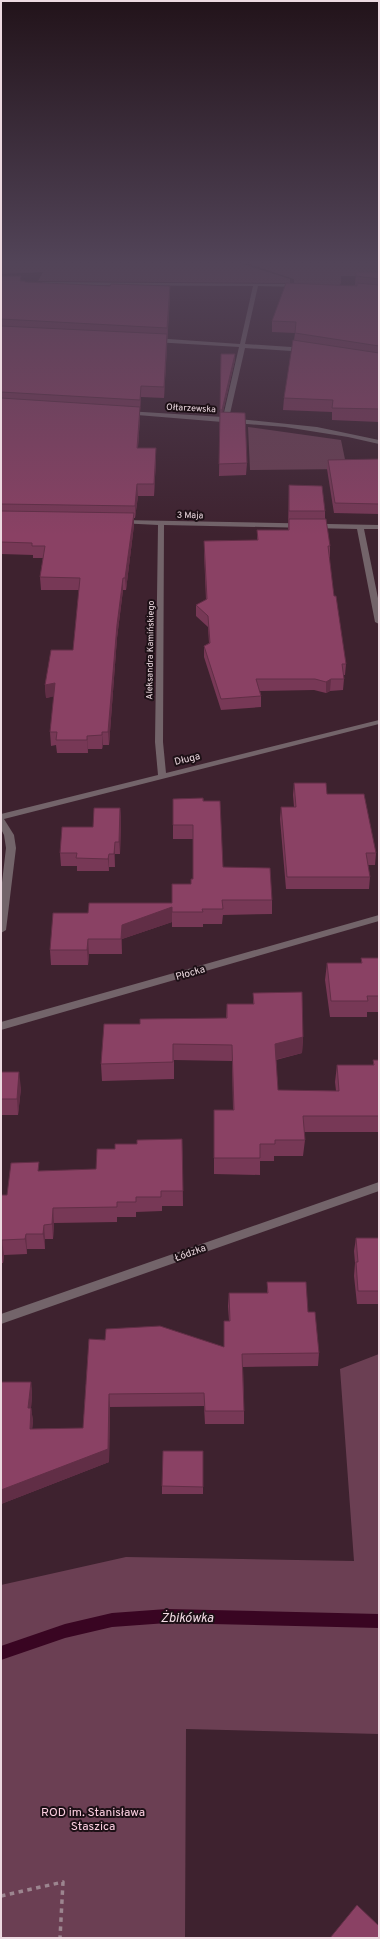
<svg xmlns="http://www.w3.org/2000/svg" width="380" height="1939" viewBox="0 0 380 1939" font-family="Overpass,sans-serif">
	<rect width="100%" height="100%" fill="#3e222f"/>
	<path fill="#6b3f53" d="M1 264H243L290 279V283L38 281 43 272 1 274Z
		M249 264H379V276H341V283L339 286 294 283V279Z
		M248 427 341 440 347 469 250 470Z
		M379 1354V1734L186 1729 185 1938H1V1585L126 1557 354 1561 340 1369Z"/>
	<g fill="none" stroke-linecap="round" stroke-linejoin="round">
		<path fill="#390522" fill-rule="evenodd" d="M167 1609 379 1614V1628L167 1623 112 1627 65 1638 1 1660V1646L65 1624 112 1613Z"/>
		<path stroke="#9c858f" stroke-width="3.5" stroke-dasharray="4.5 4.5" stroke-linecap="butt" d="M1 1896 63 1882 60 1938"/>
		<path fill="#73646a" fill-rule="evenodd" d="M42 282 300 284 301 285 298 287 258 286 245 344 306 348 309 350 306 352 245 348 229 418 317 427 379 440V444L348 437 285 427 125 414V412L127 411 223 417 239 347 154 342 151 340 154 338 240 344 253 286 44 285 42 284Z
			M121 520 379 525V529H364L379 603V624L375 622 357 529 164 525 163 742 166 773 379 720V724L4 819 14 835 16 848 6 930 1 933V891L6 848 4 835 1 829V814L158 775 155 742 158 525 119 523V521Z
			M379 915V921L1 1030V1022Z
			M379 1182V1191L1 1324V1314Z"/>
	</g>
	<path fill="#773856" d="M356 272H379V422L332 420V412L283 410 284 398 294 340 295 333 272 332V321L355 285Z
		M1 276H21V281H25V282L170 296 164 398 141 397 140 411V418L138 448 156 459 154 496H138L135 518H134V525L126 590H123L117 638 109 745H103L102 749H88V753H57L56 745 51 746 50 732 54 696 46 698 45 685 73 650 79 590H41L40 577 43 558H33V555L1 554Z
		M221 354H235V360L223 412 247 463 246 475 219 476Z
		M379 459V514L334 513 327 469 328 460Z
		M289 485 325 511V519L330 546V557H329L334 596 346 664 345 675H343L344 679 343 690 330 691 326 693 314 690 260 691 261 696V707L221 710 204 657V646L209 643 208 627 196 616V605L206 600 204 552V541L257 540V530H288Z
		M294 783 327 794 376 853 375 865H368L370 877 369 889H286L280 819 281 807H294L293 795Z
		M203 798 223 867 272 900V914L223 915 222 924H203V927H172V922L122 939V954H89L88 965H51L50 950 88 913 172 903 191 884V879H193V839H173V799Z
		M120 808 121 820 120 854H115V867H109V871H77V866H61L60 853 93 827Z
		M361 958H379V1012H367V1017H330L325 980 327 963H361Z
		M253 993 303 1037 302 1053 276 1060 278 1090 336 1091 335 1082 337 1065H373V1060H379V1127L378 1132H304L305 1140 303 1156H274V1161H260V1175L214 1174V1110H233L232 1061 174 1060V1079L102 1081 101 1064 140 1024 226 1018 227 1004H253Z
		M1 1072 21 1088 18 1115H1Z
		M182 1139 183 1206H162V1211L136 1212V1217H117V1222L54 1223 53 1239H45V1249H27V1254L4 1255 3 1263H1V1195H7L39 1171 96 1169 115 1149 137 1144Z
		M356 1238H379V1304H357L354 1276 355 1263 354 1251Z
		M267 1282 308 1312 319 1353 318 1366 243 1367 244 1411V1424H205L204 1406 110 1407 109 1462 1 1504V1382H31L32 1395 31 1408 33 1421 32 1429 83 1428 89 1339 224 1347V1321H229L228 1306 229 1293H267Z
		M203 1451V1494H162V1486Z"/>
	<path fill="#612e46" d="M170 286V296L167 339V328Z
		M167 334V345L164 398V387Z
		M235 354V360L222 416V410Z
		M141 386V397L140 411V400Z
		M140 407V418L137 459V448Z
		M156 448V459L154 496V484Z
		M137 484 138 496 135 518V506Z
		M134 513V525L126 590 125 578Z
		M123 578V590L117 638 109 745 108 732 117 625Z
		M331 679 330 691 326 693V682Z
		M55 683 56 696 46 698 45 685Z
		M102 732 103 745 102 749Z
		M87 736 88 749V753L87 740Z
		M120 808 121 820 120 854 119 842Z
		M115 842V867L114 854Z
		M109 854V871L108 859Z
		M172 907V922L122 939V954L121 939 122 925Z
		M88 939 89 954 88 965 87 950Z
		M303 1037 302 1053 274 1060 275 1044Z
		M19 1072 21 1088 18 1115 17 1099Z
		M53 1208 54 1223 53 1239 52 1224Z
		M44 1225 45 1239V1249L43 1234Z
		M26 1234 27 1249V1254L25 1239Z
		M2 1240 4 1255 3 1263 1 1248Z
		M31 1382 32 1395 30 1421 28 1408Z
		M109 1394 110 1407 109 1462 1 1504V1490L108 1449Z
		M31 1408 33 1421 31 1442 30 1429Z"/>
	<path fill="#8a4164" stroke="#612e46" d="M356 272H379V279L356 276Z
		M1 276H21L20 281H25V282L110 286 111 284 170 286 167 328 1 319Z
		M286 283 357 286V283L379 285V346L295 333 296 322 272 321Z
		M1 326 167 334 164 387 141 386 140 400 1 392Z
		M293 340 379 353V409L332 408 333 400 284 398Z
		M221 354H235L222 410H220Z
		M1 398 140 407 137 448H156L154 484H137L135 506 1 504Z
		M220 412 245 413 247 463 219 464Z
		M379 459V504L335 503 328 460Z
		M289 485 322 486 325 511H289Z
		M1 511 134 513 125 578H123L117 625 108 732H102V735L87 736V740H56L57 732H50L55 683 45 685 51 650H73L80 578 40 577 45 546H32V543L1 542Z
		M289 519H326L330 546H328L334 596H336L346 664H342L344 679H331L326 682 315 679H256L261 696 221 699 204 646 210 643 208 616 196 605 207 599 204 541 258 540 257 530H289Z
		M294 783H326L327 794H364L376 853H366L370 877H287L281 807H296Z
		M203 798V801H220L223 867 270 868 272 900H222L223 909H202L203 912H172V907L122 925 121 939H88L87 950H50L53 913H88L89 903H172V884H191V879H193V825H173V799Z
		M94 808H120L119 842H115L114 854H109L108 859 76 858 77 853H60L62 827H93Z
		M361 958H379V996H367L368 1001H331L327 963H362Z
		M302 992 303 1037 275 1044 278 1090 339 1091 337 1065H374L373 1060H379V1116H303L305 1140H275V1144H260V1158H214V1110H234L232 1045 173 1044V1062L101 1064 104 1024H140V1019L227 1018V1004H254L253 993Z
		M1 1072H19L17 1099H1Z
		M182 1139 183 1191H161V1197H136V1202H117V1207L53 1208 52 1224 44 1225 43 1234H26L25 1239 2 1240 1 1248V1195H7L11 1163 39 1162 38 1171 96 1169 97 1149H115V1144H137V1140Z
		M356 1238H379V1291H358L356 1262H358Z
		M267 1282H306L308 1312H315L319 1353 242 1354 244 1411H205L204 1393 109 1394 108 1449 1 1490V1382H31L28 1408H31L30 1429 83 1428 89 1339 105 1340 106 1329 160 1326 224 1347V1321H230L229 1293H268Z
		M163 1451H203V1487L162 1486Z
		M357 1905 379 1926V1938H330Z"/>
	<linearGradient id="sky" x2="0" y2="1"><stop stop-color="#22131a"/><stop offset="0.49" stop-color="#524458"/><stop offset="1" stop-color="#524458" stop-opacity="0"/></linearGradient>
	<rect width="380" height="535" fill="url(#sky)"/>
	<g text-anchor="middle" stroke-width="4" stroke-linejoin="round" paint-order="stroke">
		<g font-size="9" fill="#eddae1" stroke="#1d1016">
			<text transform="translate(191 408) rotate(3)" y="3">Ołtarzewska</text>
			<text transform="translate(190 515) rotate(1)" y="3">3 Maja</text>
			<text transform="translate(150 650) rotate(-89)" y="3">Aleksandra Kamińskiego</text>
		</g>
		<g font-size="10" fill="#eddae1" stroke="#1d1016">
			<text transform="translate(187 758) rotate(-14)" y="4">Długa</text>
			<text transform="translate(190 972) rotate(-16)" y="4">Płocka</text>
			<text transform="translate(190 1252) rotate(-20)" y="4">Łódzka</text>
		</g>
		<g font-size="12" fill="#fccfe1" stroke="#1d1016">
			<text x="93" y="1816">ROD im. Stanisława<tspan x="93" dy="14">Staszica</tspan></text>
		</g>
		<g font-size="13" font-style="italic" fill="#f4dde6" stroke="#1d1016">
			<text x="187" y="1622">Żbikówka</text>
		</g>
	</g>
	<rect width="380" height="1939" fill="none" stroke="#eddae1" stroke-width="4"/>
</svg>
